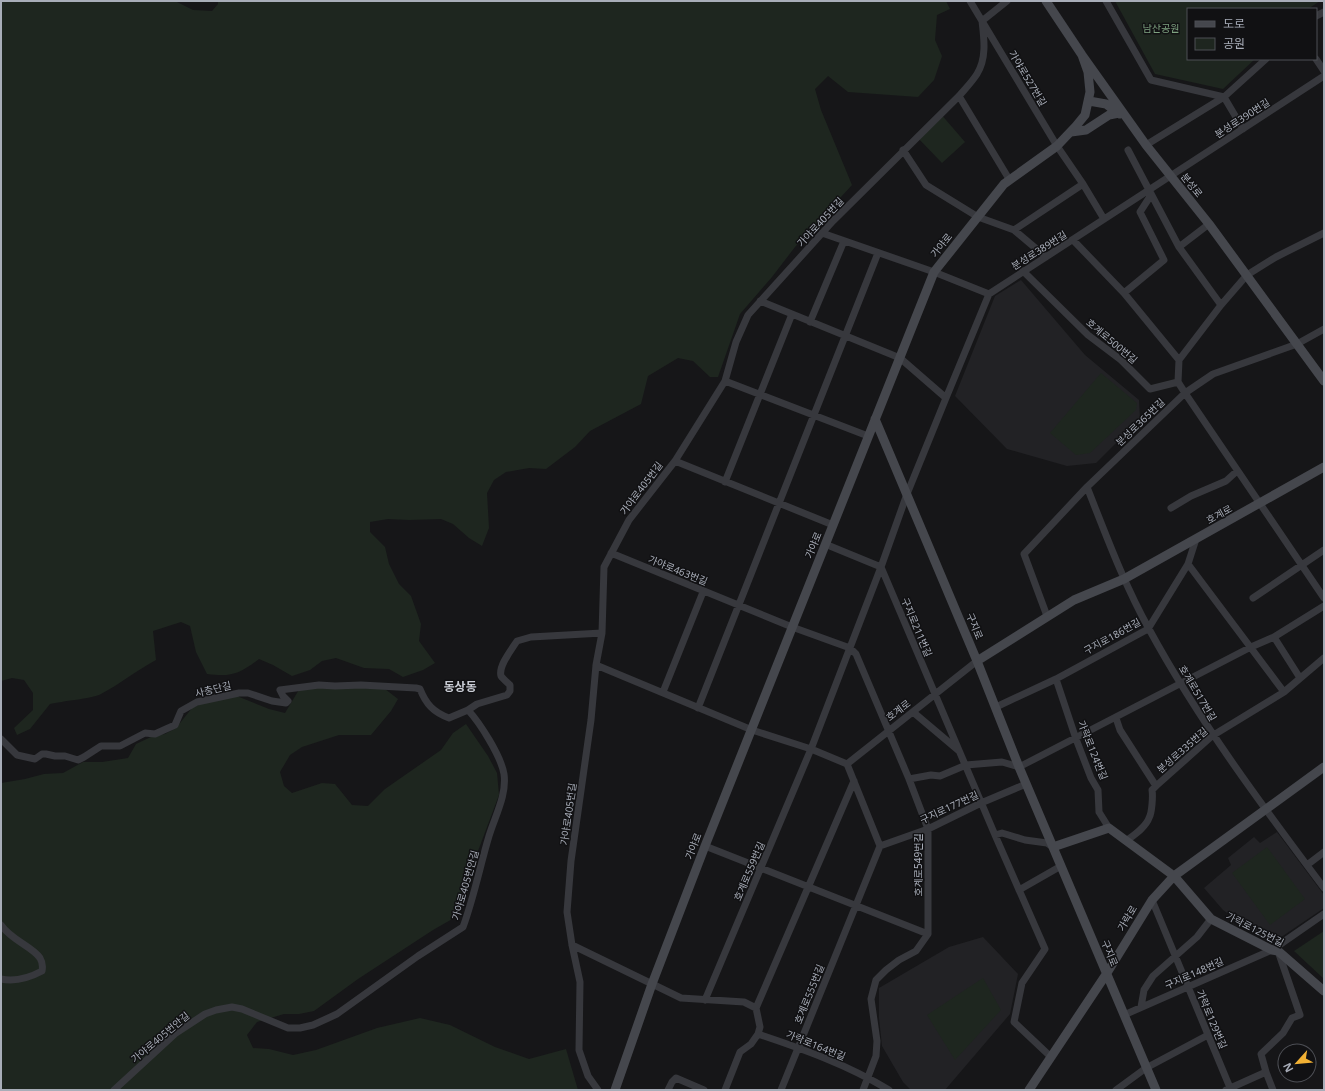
<svg xmlns="http://www.w3.org/2000/svg" width="1325" height="1091" viewBox="0 0 1325 1091" font-family="'Noto Sans','Noto Sans KR',sans-serif">
	<rect width="100%" height="100%" fill="#161618"/>
	<path fill="#222225" d="M1021 280 1085 355 1139 400 1140 419 1096 463 1067 466 1007 449 955 396 995 296Z
		M1277 832 1324 895V908L1271 944 1223 910 1204 888 1231 865 1228 858 1254 837 1260 843Z
		M983 937 1018 974 1010 1014 945 1090H911L903 1082 882 1046 879 1018V988L949 947Z"/>
	<path fill="#1e261f" d="M1 1H175L193 10 212 11 218 4V1H946L950 9 937 15 935 40 942 56 934 80 918 97 848 92 828 76 815 89 821 110 852 185 795 247 772 277 740 314 718 377H710L693 361 678 358 648 376 641 404 590 431 575 447 546 469 529 468 506 472 494 480 487 493 489 528 482 546 469 538 453 524 441 519 409 520 388 519 370 522V532L385 547 389 564 399 584 411 596 421 624 419 641 435 663 423 670 403 677 389 669 364 668 336 658 322 661 310 670 292 676 273 665 259 659C239 674 232 677 207 674L196 652 190 626 181 622 153 631 156 660C137 670 120 684 101 694 91 699 62 701 50 704L30 729 17 735 14 728 33 710V693L24 680 12 678 1 681Z
		M1115 1H1320L1308 9H1188V59H1255L1223 89 1155 74Z
		M940 113 965 142 942 163 917 137Z
		M1101 373 1137 403 1136 410 1090 453 1076 455 1050 433Z
		M321 686 385 689 398 699 391 711 371 735H339L302 747 290 755 280 772 284 786 292 793 322 783 335 784 352 805 368 806 385 789 441 750 453 733 466 724 488 756 497 773 499 795 472 867 460 906 454 918 433 930 358 979 314 1011 299 1014H284L257 1022 247 1035 253 1048 269 1049 293 1055 316 1050 377 1028 420 1018 450 1025 495 1047 529 1059 566 1049 578 1090H1V783L25 779 44 774 63 773 83 762H102L128 758 136 744 153 736 165 734 176 728 192 708 209 700 232 694 269 709 285 713 300 688Z
		M1267 847 1305 899 1270 925 1232 873Z
		M1324 931V979L1294 951Z
		M983 978 1001 1010 955 1060 927 1015Z"/>
	<g fill="none" stroke-linecap="round" stroke-linejoin="round">
		<path stroke="#37383d" stroke-width="7" d="M970 1 1057 146 1083 184 1104 219
			M1106 1 1151 80 1224 97 1243 129
			M1316 16 1324 12
			M982 21 1007 1
			M1316 59 1324 71
			M959 96 1009 179
			M1146 145 1224 97 1266 59
			M903 150 926 185 978 217 1014 230 1046 257
			M1128 150 1179 247 1221 305
			M1014 230 1083 184
			M822 233 934 272 989 294 1324 76
			M1073 240 1124 293 1179 360 1178 382 1185 393 1324 598
			M1179 247 1209 224
			M1023 271 1088 335 1121 360 1150 389 1178 382
			M1124 293 1164 260 1140 212 1151 195
			M810 322 844 241
			M1179 360 1221 305 1247 275 1276 257 1324 233
			M725 381 868 436
			M946 398 989 294
			M675 461 833 525
			M725 482 792 314
			M1087 487C1106 535 1124 584 1149 629 1199 721 1261 804 1324 888
			M1171 508 1191 496 1226 481 1237 471
			M825 544 881 567 995 835 1045 949 1022 983 1014 1022 1051 1057
			M611 553 792 627 850 648 856 654 909 779 928 829V934L916 951 899 960 886 970 876 980 871 999 877 1041 876 1056 863 1090
			M1188 564 1284 692
			M1253 598 1324 550
			M1047 616 1024 554 1087 487 1185 393 1213 374 1297 344 1324 329
			M1274 637 1300 678
			M596 665 752 730 811 749 847 764 977 661
			M1056 679 1076 739 1091 778 1098 790 1099 812 1109 828
			M663 692 703 592
			M996 707 1056 679 1148 629 1188 564 1196 539
			M698 708 878 253
			M913 712 958 750
			M1116 718 1120 730 1156 786
			M1 739 17 755 35 759 42 754H46L55 756H65L78 760 84 757 101 746H120L145 733 155 734 166 729 175 725 181 711 197 702 239 693H248L272 701 286 703 288 701 283 696 280 690 319 685 335 686 361 685 416 688 420 689C426 704 433 712 449 718L468 710
			M909 779 931 775 940 776 966 765 1002 762 1019 767 1251 647 1274 637 1324 606
			M995 835 1002 833 1025 840 1047 843 1053 847
			M1126 841C1134 835 1146 827 1149 818 1152 813 1153 796 1152 790L1156 786 1212 736 1284 692 1324 658
			M705 846 928 934
			M880 846 928 829 981 803 1026 784
			M1307 865 1324 852
			M1019 890 1061 866
			M1152 900 1231 1090
			M1 925C11 940 33 947 40 958 43 963 43 966 42 971 29 978 16 982 1 979
			M572 945 681 998 744 1002 756 1008 760 1027 758 1034 751 1044 740 1052 725 1090
			M705 1000 811 749 881 567 907 494 946 398 900 358 760 301
			M1141 1007 1144 990 1153 976 1197 937 1211 919
			M756 1008 854 781
			M1124 1015 1272 950 1324 914
			M758 1034C803 1049 848 1065 889 1090
			M1266 1072 1273 1090
			M114 1090 176 1033 205 1014 216 1010 232 1007 242 1009 288 1028H300L313 1025 337 1014 418 956 463 927C474 897 480 866 489 836 495 816 507 795 504 774 501 756 480 723 468 710L477 704 507 695 510 691V685C508 683 503 679 501 676 498 666 512 649 517 641L531 637 602 633
			M598 1090 588 1076 579 1050 580 982 572 945 567 912 571 861 591 720 596 665 602 633 604 567 629 520 675 461 725 381 736 342 748 315 833 221 959 96C965 89 972 82 977 74 987 58 984 38 982 21
			M668 1090 672 1082 676 1078 704 1090
			M781 1090 880 846 847 764
			M1116 1090 1146 1068 1208 1035
			M1226 1090 1266 1072 1261 1054 1283 1033 1292 1018 1300 1015 1278 951"/>
		<path stroke="#45474d" stroke-width="9" d="M1046 1 1082 55 1146 145 1209 224 1324 381
			M1089 101 1106 104 1120 114
			M1071 132 1086 130 1109 115 1119 113
			M875 419 977 661 1019 767 1156 1090
			M977 661 1074 600 1124 579 1324 467
			M1053 847 1109 828 1174 876 1211 919 1272 950 1278 951 1324 991
			M615 1090 652 984 705 846 934 272 1004 184 1057 146 1076 126 1085 115 1090 92 1088 72 1082 55
			M1029 1090 1107 973 1152 900 1174 876 1324 767"/>
	</g>
	<g text-anchor="middle" stroke-width="3" stroke-linejoin="round" paint-order="stroke">
		<g font-size="10" fill="#7fa381" stroke="#111113">
			<text x="1161" y="32">남산공원</text>
		</g>
		<g font-size="10" fill="#a8adb8" stroke="#111113">
			<text transform="translate(1028 78) rotate(59)" y="4">가야로527번길</text>
			<text transform="translate(1242 118) rotate(-33)" y="4">분성로390번길</text>
			<text transform="translate(1192 185) rotate(51)" y="4">분성로</text>
			<text transform="translate(820 222) rotate(-47)" y="4">가야로405번길</text>
			<text transform="translate(941 245) rotate(-51)" y="4">가야로</text>
			<text transform="translate(1039 250) rotate(-32)" y="4">분성로389번길</text>
			<text transform="translate(1112 341) rotate(40)" y="4">호계로500번길</text>
			<text transform="translate(1140 422) rotate(-44)" y="4">분성로365번길</text>
			<text transform="translate(641 488) rotate(-53)" y="4">가야로405번길</text>
			<text transform="translate(1219 514) rotate(-29)" y="4">호계로</text>
			<text transform="translate(813 545) rotate(-68)" y="4">가야로</text>
			<text transform="translate(678 570) rotate(22)" y="4">가야로463번길</text>
			<text transform="translate(975 626) rotate(67)" y="4">구지로</text>
			<text transform="translate(917 627) rotate(67)" y="4">구지로211번길</text>
			<text transform="translate(1112 636) rotate(-29)" y="4">구지로186번길</text>
			<text transform="translate(213 689) rotate(-14)" y="4">사충단길</text>
			<text transform="translate(1198 693) rotate(59)" y="4">호계로517번길</text>
			<text transform="translate(898 710) rotate(-37)" y="4">호계로</text>
			<text transform="translate(1093 750) rotate(68)" y="4">가락로124번길</text>
			<text transform="translate(1182 750) rotate(-41)" y="4">분성로335번길</text>
			<text transform="translate(949 807) rotate(-25)" y="4">구지로177번길</text>
			<text transform="translate(568 814) rotate(-82)" y="4">가야로405번길</text>
			<text transform="translate(693 846) rotate(-69)" y="4">가야로</text>
			<text transform="translate(918 865) rotate(-90)" y="4">호계로549번길</text>
			<text transform="translate(749 871) rotate(-67)" y="4">호계로559번길</text>
			<text transform="translate(465 885) rotate(-74)" y="4">가야로405번안길</text>
			<text transform="translate(1127 918) rotate(-59)" y="4">가락로</text>
			<text transform="translate(1255 929) rotate(27)" y="4">가락로125번길</text>
			<text transform="translate(1110 953) rotate(67)" y="4">구지로</text>
			<text transform="translate(1194 973) rotate(-24)" y="4">구지로148번길</text>
			<text transform="translate(809 994) rotate(-68)" y="4">호계로555번길</text>
			<text transform="translate(1212 1019) rotate(67)" y="4">가락로129번길</text>
			<text transform="translate(160 1037) rotate(-40)" y="4">가야로405번안길</text>
			<text transform="translate(816 1045) rotate(22)" y="4">가락로164번길</text>
		</g>
		<g font-size="12" font-weight="bold" fill="#c9ccd4" stroke="#111113">
			<text x="460" y="691">동상동</text>
		</g>
	</g>
	<rect width="1325" height="1091" fill="none" stroke="#a8adb8" stroke-width="4"/>
	<rect x="1187" y="8" width="130" height="52" fill="#111113" stroke="#4d4f55"/>
	<rect x="1195" y="21" width="20" height="6" fill="#45474d" stroke="#4d4f55"/>
	<text x="1223" y="28" font-size="12" fill="#a8adb8">도로</text>
	<rect x="1195" y="38" width="20" height="12" fill="#1e261f" stroke="#4d4f55"/>
	<text x="1223" y="48" font-size="12" fill="#a8adb8">공원</text>
	<g transform="translate(1297 1063) rotate(243)"><circle r="19" fill="#111113" stroke="#4d4f55"/>
	<path d="M0-3L7 15L0 10L-7 15Z" fill="#f2b134"/>
	<text y="-6" font-size="11" font-weight="bold" text-anchor="middle" fill="#a8adb8">N</text>
	</g>
</svg>
